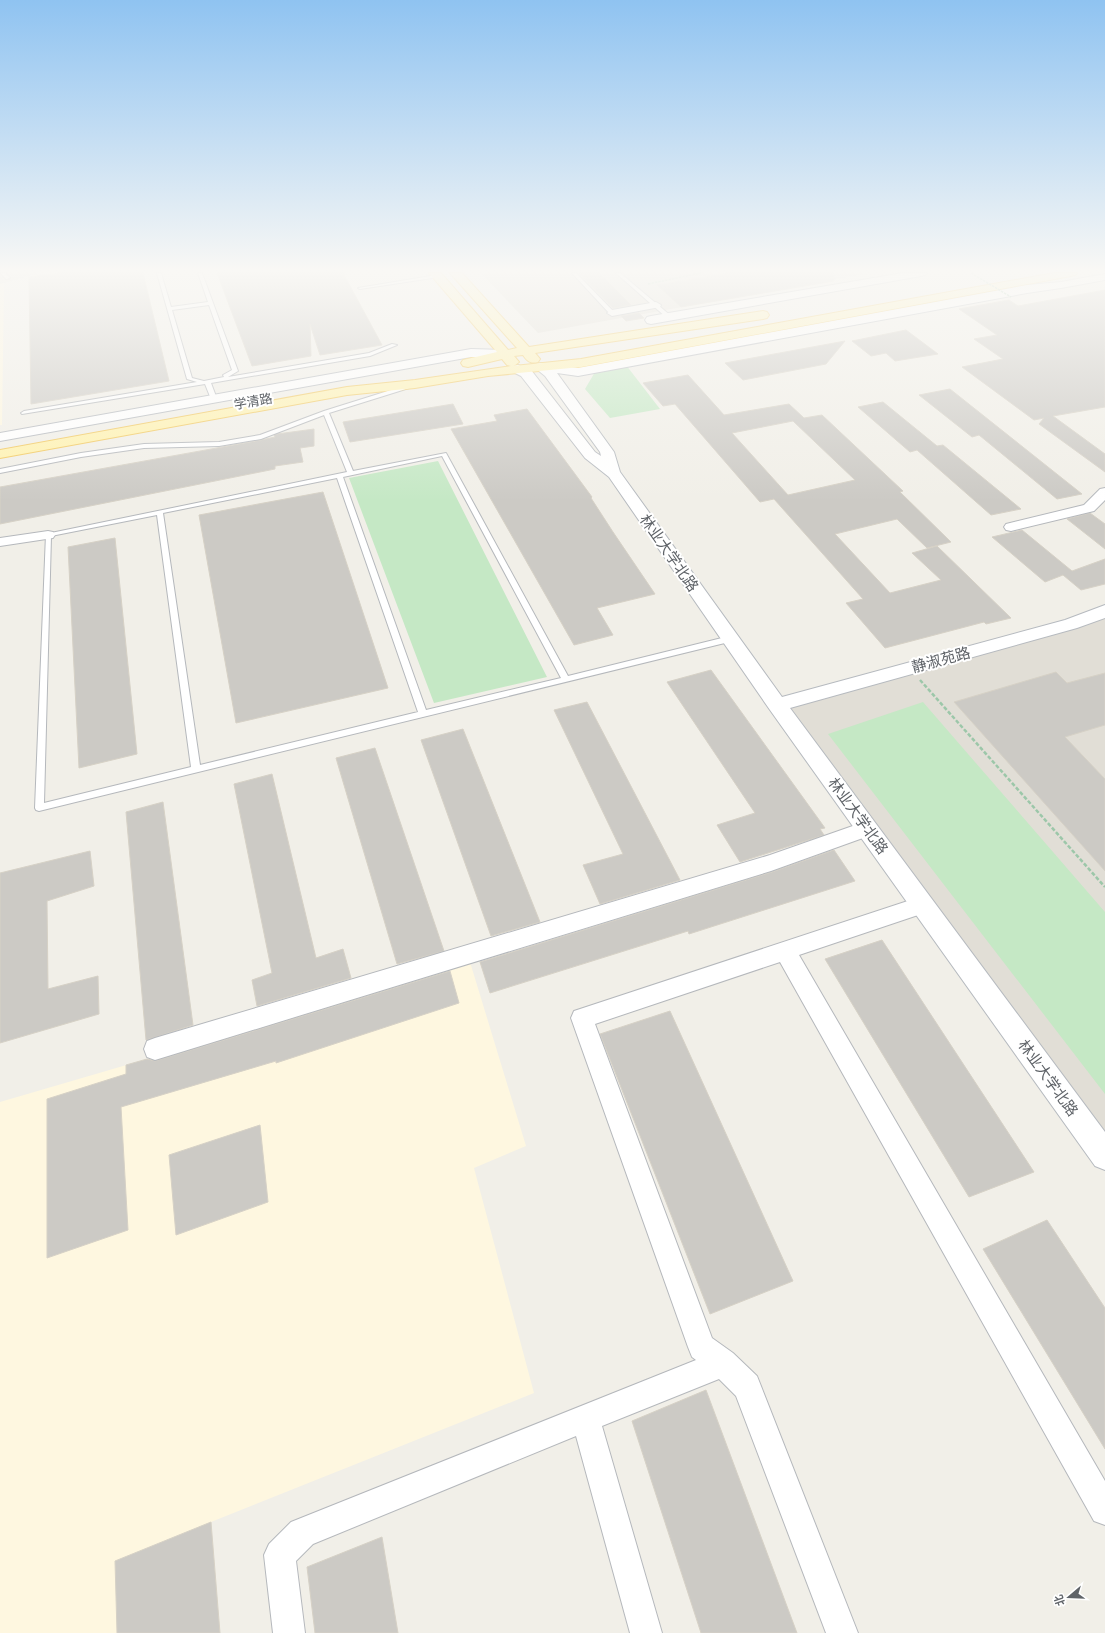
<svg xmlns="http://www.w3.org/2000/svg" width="1105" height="1633" viewBox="0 0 1105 1633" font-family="Cabin,'Noto Sans SC',sans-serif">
	<rect width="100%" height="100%" fill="#f1efe8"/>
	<path fill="#fef7e0" d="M4 283 2 425H0V284Z
		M470 962 526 1146 474 1168 534 1393 211 1522 220 1633H0V1102L253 1028Z"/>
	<path fill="#e1ded6" d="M0 273H40L0 284Z
		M481 273H871L538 333Z
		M1105 613V1131L777 705Z"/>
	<path fill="#c5e8c5" d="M626 365 660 409 610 418 585 389 595 372Z
		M438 461 547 677 434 703 349 478Z
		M923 702 1105 912V1094L828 734Z"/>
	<path fill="#cccac5" stroke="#d6d1c6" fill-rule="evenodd" d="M60 273H143L169 381 31 404 29 277Z
		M217 273H343L382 345 320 355 310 324 311 356 252 366Z
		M579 273H599L631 305 613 308Z
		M729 273H834V281L681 307 657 285Z
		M1105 290V407L1053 416 1105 454V472L1039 424 1044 418 1034 420 962 367 1003 359 974 339 997 335 959 309 1009 300 1018 306Z
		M639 313 644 318 626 321 621 316Z
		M906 330 938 354 895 361 886 353 871 356 852 341Z
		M845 341 826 364 743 380 725 363Z
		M688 375 724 415 789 404 804 418 822 415 903 491 900 492 951 542 927 548 897 519 835 534 890 593 941 580 912 553 937 546 1011 618 986 624 984 622 885 648 846 603 863 599 774 499 760 502 675 404 663 406 643 383ZM793 421 855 480 788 495 732 433Z
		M950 389 1082 494 1057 499 979 435 972 437 919 395Z
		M883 402 937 446 943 445 1021 509 991 515 917 450 910 452 858 407Z
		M453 404 463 424 350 442 343 422Z
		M527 409 592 497 591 498 613 532 655 594 597 608 613 635 574 645 451 429 497 421 494 415Z
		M314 429V446L300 448 303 462 275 466V469L0 524V487L261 440 275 437 274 435 277 434Z
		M323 492 388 688 236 723 199 515Z
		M1090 513 1105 524V549L1067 519Z
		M1022 530 1072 571 1105 559V584L1081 590 1063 575 1045 582 992 537Z
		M115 538 137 754 79 768 68 547Z
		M711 670 825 828 820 829 824 835 740 862 717 825 755 813 667 682Z
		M1056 672 1067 683 1105 673V725L1065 737 1105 779V871L954 702Z
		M587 702 680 880 600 904 583 865 623 854 554 710Z
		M463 729 540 922 491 936 421 740Z
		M375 748 444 951 397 964 336 758Z
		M272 774 316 958 343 949 351 978 257 1006 252 980 272 973 234 784Z
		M163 802 193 1025 146 1040 126 812Z
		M834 850 855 881 689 934 688 931 490 993 480 962 772 872Z
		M90 851 94 886 47 901 48 989 98 976 99 1014 0 1043V873Z
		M882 940 1034 1172 969 1197 825 959Z
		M450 971 459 1003 276 1063V1061L121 1107 128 1230 47 1258V1099L126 1074V1065L147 1059 155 1061Z
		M670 1011 793 1281 710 1314 600 1034Z
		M260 1125 268 1202 176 1235 169 1155Z
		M1047 1220 1105 1308V1449L983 1249Z
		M706 1390 797 1633H701L632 1421Z
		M211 1522 220 1633H117L115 1561Z
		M382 1537 398 1633H315L307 1567Z"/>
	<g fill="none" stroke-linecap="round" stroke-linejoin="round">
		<g stroke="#b5b8bc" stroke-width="2">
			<path id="lane" d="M1 273H5L10 278 6 279Z
				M157 273H161L171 307 208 302 198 273H202L238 371 228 377 369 353 392 344 397 345 370 356 211 383 217 399 214 401 211 399 205 384 22 414 21 413 24 411 197 382 187 379ZM209 305 232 370 223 375 224 377 204 381 192 378 172 310Z
				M572 273H576L614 312V314H610Z
				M616 273H620L671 316V318H667Z
				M437 275H439V277L360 289 358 288Z
				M407 385 409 386V388L329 413 353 471 446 453 568 676 730 636 734 639 733 641 39 811 36 810 35 808 46 534 347 472 324 415 261 439 219 446 144 448 81 457 0 473V469L81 453 144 444 219 442 260 435 324 411ZM442 456 561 678 426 710 343 477ZM337 478 418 712 200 765 163 513ZM157 515 191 767 44 803 51 536Z"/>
		</g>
		<g stroke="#b5b8bc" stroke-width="2">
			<path id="street" d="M656 302 661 305 660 307 612 316 607 313 612 310Z
				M1105 488V500L1094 511 1011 531 1006 530 1004 527 1006 524 1084 505 1100 489Z
				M48 531 53 532 55 535 53 538 0 546V538Z
				M867 821 874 824 877 829 874 834 771 871 155 1060 147 1057 144 1049 147 1041 155 1038 770 855Z
				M923 896 930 899 933 905 930 911 799 955 1105 1481V1525L1094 1521 780 962 595 1024 712 1338 733 1353 757 1376 858 1633H826L736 1396 719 1379 602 1426 662 1633H630L576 1436 313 1544 296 1561 305 1633H273L264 1555 269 1544 291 1522 696 1360 692 1357 688 1347 571 1018 574 1011Z"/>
		</g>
		<g stroke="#b6babf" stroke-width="2">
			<path id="secondary" d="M903 273H927L925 275 921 276 651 324 647 323 645 320 647 317 651 316Z
				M1105 274V280L1061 288 1027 293 578 376 557 373 614 452 620 472 782 697 1065 620 1105 605V618L1077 628 790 708 1105 1132V1170L1095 1166 770 710 609 477 585 458 521 376 513 372 511 369 513 366 518 365 531 370 595 452 601 456 600 452 545 376 534 367 536 364 541 363 578 368 1027 285 1061 282Z
				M471 349 505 350 510 351 511 354 510 357 505 358 471 357 0 441V433Z"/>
		</g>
		<g stroke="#f2c960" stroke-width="2">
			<path id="primary" d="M429 273H441L508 350 517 348 450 273H462L529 347 763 311 767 312 769 315 767 318 763 319 535 353 540 359 538 362C530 364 527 361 523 355L514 356 519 362 514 366 581 359 1054 273H1077L1075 275 1071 276 581 367 488 376 415 388 347 395 0 458V450L347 387 415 380 511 366 507 365 502 359 468 367 463 366 461 363 463 360 497 352Z"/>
		</g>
		<path stroke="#9cc7a9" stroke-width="1.5" stroke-dasharray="2.5 1" stroke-linecap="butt" d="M648 284 701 273"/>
		<path stroke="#9cc7a9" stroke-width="2.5" stroke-dasharray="4 2" stroke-linecap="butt" d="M920 680 1105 887"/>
		<use href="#lane" fill="#fff" fill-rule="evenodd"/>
		<use href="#street" fill="#fff" fill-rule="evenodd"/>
		<use href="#secondary" fill="#fff" fill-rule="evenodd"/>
		<use href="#primary" fill="#fff2af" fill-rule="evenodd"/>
		<path stroke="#9cc7a9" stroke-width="1.5" stroke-dasharray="2.5 1" stroke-linecap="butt" d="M971 273 1011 297"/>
	</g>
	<linearGradient id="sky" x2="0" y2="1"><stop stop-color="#8fc3f1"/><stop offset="0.54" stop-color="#f9f8f5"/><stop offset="1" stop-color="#f9f8f5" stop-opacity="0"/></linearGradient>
	<rect width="1105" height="501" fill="url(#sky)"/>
	<g text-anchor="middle" stroke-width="4" stroke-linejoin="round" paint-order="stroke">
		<g font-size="13" fill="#5f6368" stroke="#fff">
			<text transform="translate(253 401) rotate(-10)" y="5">学清路</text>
		</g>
		<g font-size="15" fill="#5f6368" stroke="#fff">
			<text transform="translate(669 553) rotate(55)" y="5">林业大学北路</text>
			<text transform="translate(941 660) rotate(-15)" y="5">静淑苑路</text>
			<text transform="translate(858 816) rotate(54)" y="5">林业大学北路</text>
			<text transform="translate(1048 1078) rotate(54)" y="5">林业大学北路</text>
		</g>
	</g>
	<g transform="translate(1069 1597) rotate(251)" stroke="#ffffff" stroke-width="3" paint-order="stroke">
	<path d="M0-3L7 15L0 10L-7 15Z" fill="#5f6368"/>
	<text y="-6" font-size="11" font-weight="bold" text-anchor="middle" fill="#5f6368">北</text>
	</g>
</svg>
